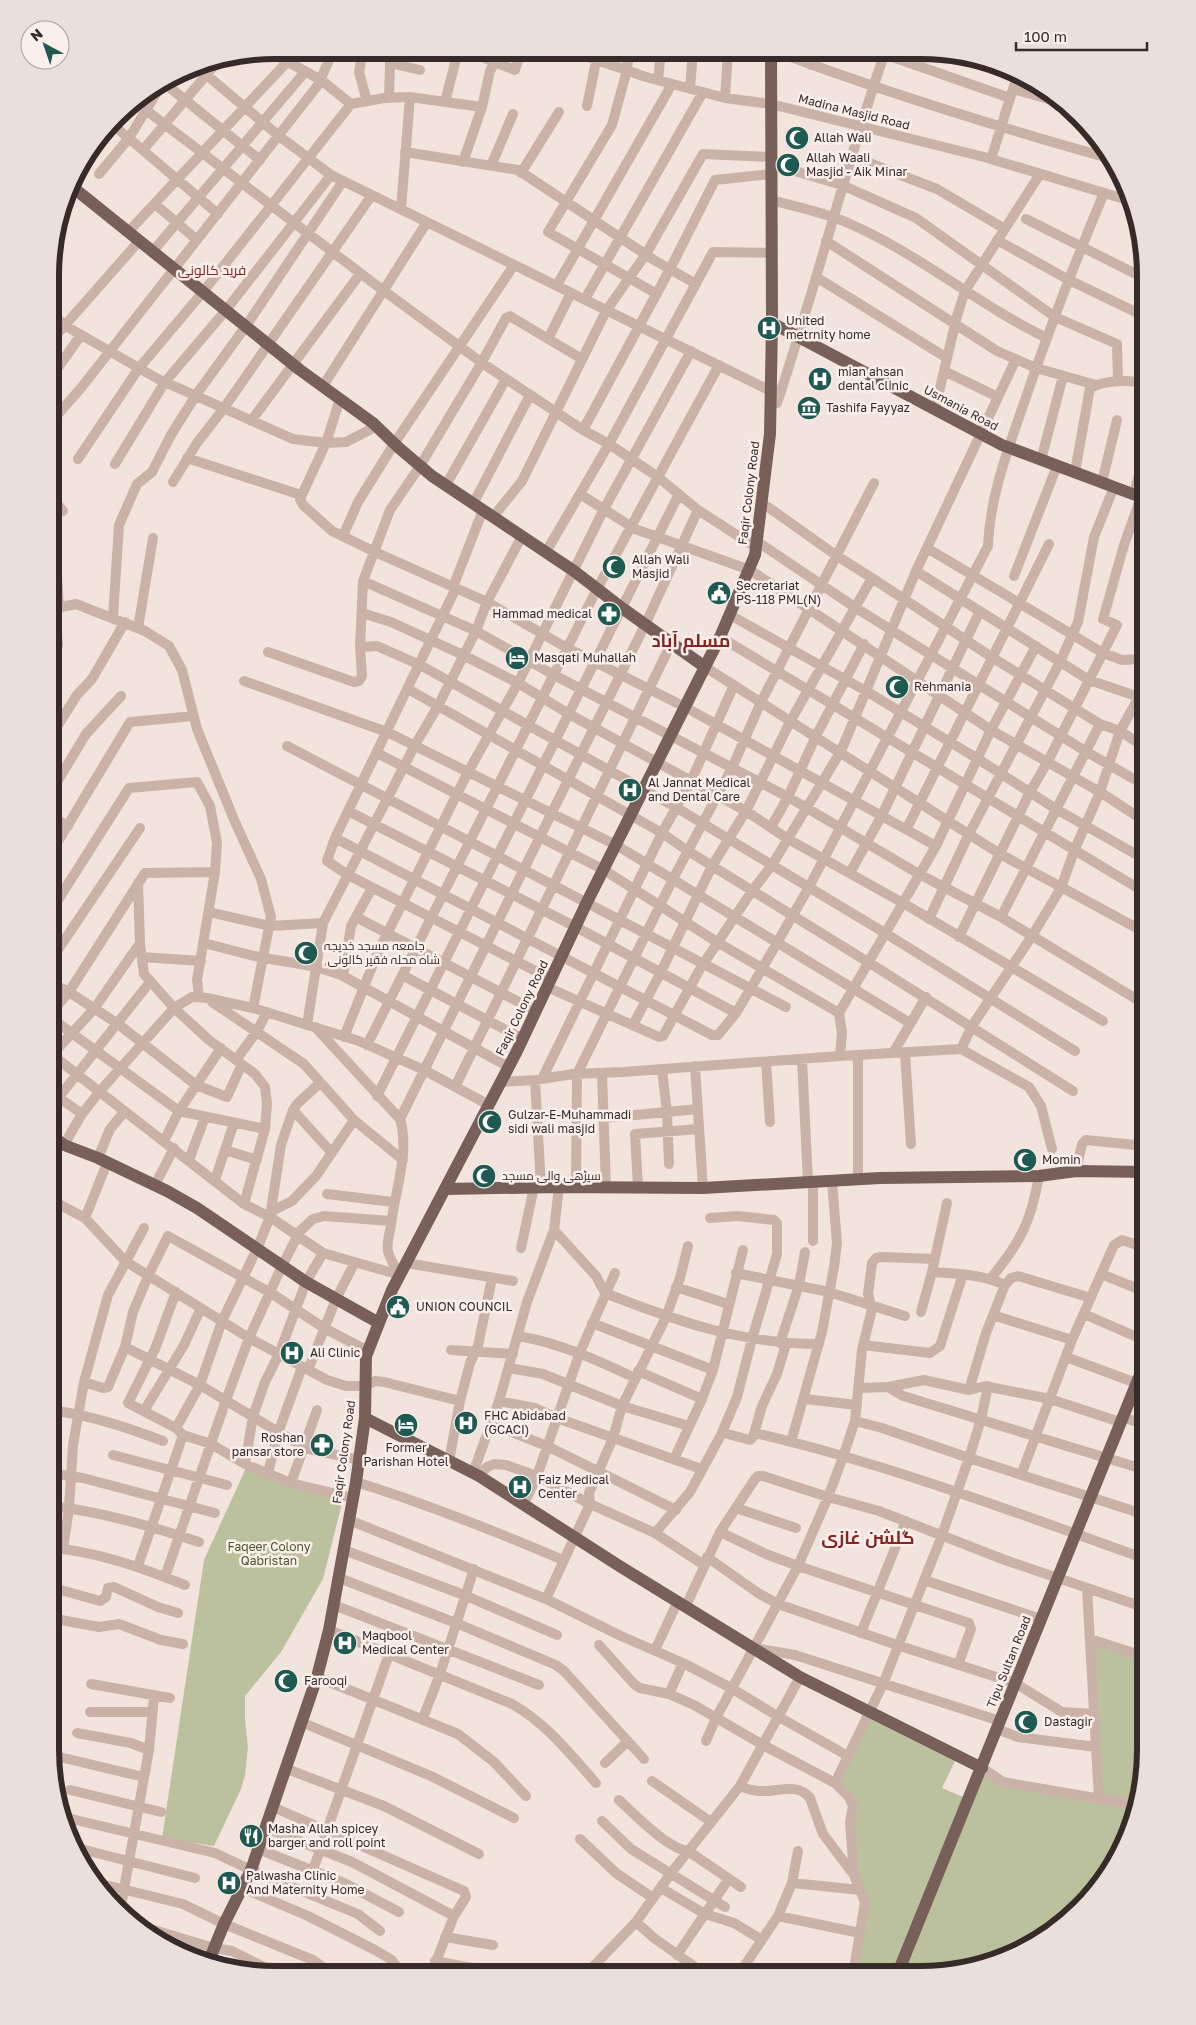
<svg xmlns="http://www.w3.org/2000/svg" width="1196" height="2025" viewBox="0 0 1196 2025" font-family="'Golos Text',Cairo,sans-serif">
	<rect width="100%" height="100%" fill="#f2e4dd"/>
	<path fill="#bcc19d" d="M246 1468 343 1499 323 1579 281 1652 245 1696V1719L248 1747 245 1775 241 1789 214 1846 162 1838 204 1560Z
		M1090 1638 1146 1656 1145 1766 1129 1836 1100 1887 1058 1929 1007 1958 922 1975H852L864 1902 854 1875 852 1806 835 1782 868 1711 958 1755 942 1788 968 1799 980 1770 1003 1782 1100 1799Z"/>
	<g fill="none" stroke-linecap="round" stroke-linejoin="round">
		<path stroke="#cab2a9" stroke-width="10" d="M363 50 359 72 367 101
			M268 51 321 80 351 104
			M467 51 515 70 521 51
			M571 51 646 77 725 98 771 104 984 157 1131 201
			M629 51 627 70 612 125 548 232 657 294
			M775 51C886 93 998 127 1112 159
			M884 54 1010 98
			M390 63 420 70
			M811 65V52
			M196 66 279 136 331 175 771 391
			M658 80 661 51
			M164 83 260 160
			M690 88 693 51
			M1013 89 1066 104
			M389 98 390 63 396 50
			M725 98 728 51
			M134 101 376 285 485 365 583 430 609 444 658 477 698 510 757 548
			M445 102 458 51
			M587 106 598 51
			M112 124 218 214
			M143 150 218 61
			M405 152 518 170 654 260 696 284
			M851 156 937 189 1005 229
			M991 159 1018 73
			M463 162 482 107 490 71 495 62
			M771 164 842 185 916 218 1055 317 1117 344 1118 381
			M491 166 513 114
			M521 173 559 112
			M99 174 129 138 162 84
			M771 200C796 207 824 212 848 223 918 253 978 305 1047 338
			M155 204 197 240
			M401 209 410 97
			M1026 219 1146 279
			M129 231 287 62 293 50
			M1136 237 1139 238
			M997 240 1069 280 1146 317
			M826 241 997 351 1036 368 1096 385
			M153 251 305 72
			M816 277 947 358
			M557 285 672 84
			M585 299 703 92
			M52 314 64 325 158 379 293 439 326 443 346 442 377 426
			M548 339 571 293
			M52 340 140 240
			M944 371 998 397
			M52 376 81 335
			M323 386 427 222
			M340 399 326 443 300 499 303 505 332 531 373 551 487 602 567 648 685 707 936 846
			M777 403C816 287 845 168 885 52
			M935 409 957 316 965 291 1040 174
			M52 421 81 388 318 85 330 58 331 50
			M251 421 360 274
			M583 430 670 269 715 180 771 174
			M187 458 301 495
			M78 459 139 368 203 292 351 104 384 98 410 97 482 107
			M1041 460 1063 376
			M115 464 165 382 226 310 331 175
			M1075 472 1090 388C1107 379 1128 380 1146 383
			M173 482 197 443 224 408 372 195
			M1102 482 1117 420
			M446 485 506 379
			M580 494 635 529 750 570 991 730 1100 792 1146 822
			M1134 494 1146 446
			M52 497 63 511
			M473 504 530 395
			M493 517 522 481 606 311 646 254 703 154 771 157
			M343 536 358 502 394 444 514 265
			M55 541 59 607
			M758 542 856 608 1085 751 1146 786
			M927 548 1103 653 1122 660 1142 659
			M546 552 609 444 713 252 772 253
			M916 571 1089 680 1139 697
			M1014 576 1057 466
			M872 578 993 658 1100 724
			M363 581 476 631 554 675 788 797 919 874 1001 917 1146 1005
			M453 587 483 510
			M456 588 335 838 327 861 348 875 551 979
			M51 609 76 604 145 631 169 646 182 670 197 729 235 822 261 879 271 917 253 1008
			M362 613 391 622 463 655 518 683 569 714 746 811 788 839 903 903 1103 1021
			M730 615 866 691 978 759 1056 809 1146 860
			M113 617 119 525 137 484 152 472 171 435 196 395 246 326 343 181
			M138 628 153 538
			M720 637 1146 893
			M360 647 377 646 420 665 677 808 885 933 1075 1051
			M268 652 354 682 359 681 362 676 360 647 363 581 390 510 420 466 482 362 506 318 510 316 513 318 582 359
			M51 662 58 645 55 608
			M705 667 1000 854 1146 933
			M244 681 387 732 616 845 910 1023
			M408 689 662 833 688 851 868 962 1073 1091
			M1136 703 1146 710
			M51 736 77 695 92 679 125 622
			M287 746 786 1007
			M377 753 604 870 717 942 839 1013
			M51 792 86 734 121 696
			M348 811 576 927 736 1013
			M51 817 68 826
			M771 827 788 797 816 736 864 644
			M907 828 1049 544
			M335 838 712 1035H718L736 1013 751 988 809 887 988 546C990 495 1008 450 1024 403 1048 332 1075 262 1104 193
			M51 853 130 722 194 716
			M850 873 882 815 980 611
			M138 883 140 943 144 974 174 1008 209 1040 255 1074 265 1087 267 1104 265 1129 244 1204
			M51 911 129 788 197 782 210 806 217 843 215 872 197 980 199 997
			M209 912 270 926 323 923
			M356 917 536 1011
			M1001 917 1100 724 1120 731 1146 748
			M929 919 969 834 1060 662 1078 622 1094 537 1114 487
			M959 937 1030 792 1047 763 1117 625 1103 619 1124 545 1141 497
			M204 943C224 948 244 954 264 958 292 963 317 965 343 976L509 1067
			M142 957 201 961
			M51 960 140 828
			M402 975 523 1039
			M343 976 351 926 372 888
			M51 983 69 992 118 1024 196 1085 227 1097 242 1064
			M547 987 659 1037 663 1036 700 969 752 891 772 865 841 751 916 571 1016 359
			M212 1002 304 1064 354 1120 403 1160
			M51 1013 69 992 145 873 215 872
			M51 1018 179 1111 265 1129
			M307 1025 323 923 415 745 438 706 476 631 487 602 522 536
			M633 1025 661 972 712 866 746 811 791 720 872 578 837 556 768 507
			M317 1029 400 1119C410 1153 395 1190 391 1225 390 1233 386 1243 388 1251 390 1260 395 1267 400 1275
			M344 1037 378 952 468 772 518 683 604 509 691 351
			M367 1045 597 589 719 365
			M961 1049 1029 1087 1041 1106 1052 1149
			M893 1053 926 997
			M905 1053 911 1144
			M51 1054 244 1204 270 1217 323 1253 400 1275
			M51 1056 94 1009 140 943
			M840 1056 842 1033 839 1013 936 846 991 730 1036 646
			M802 1059 808 1182
			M236 1060 257 1031 267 1012
			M766 1062 770 1122
			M695 1066 703 1188
			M662 1070 667 1112 669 1164
			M602 1073 606 1187
			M542 1079 662 833 691 781 734 685
			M535 1080 541 1187
			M501 1082 535 1080 573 1074 623 1072 840 1056 961 1049 972 1026 1032 936 1061 888 1074 851 1100 792 1120 731 1139 697 1146 695
			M455 1087 671 644
			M51 1092 82 1114
			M377 1096 679 494
			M51 1107 150 982
			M293 1110 332 1153
			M604 1118 698 1109
			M400 1119 645 625 698 510
			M164 1141 179 1111 221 1048
			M64 1145 82 1114 100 1091 174 1008 192 997 207 998 253 1008 359 1041 424 1070 489 1105
			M225 1150 257 1160
			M98 1158 110 1129 125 1111
			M189 1160 205 1117
			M1076 1171 1082 1144 1086 1140 1146 1146
			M858 1179V1055
			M215 1180 234 1123
			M813 1182V1241
			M155 1185 174 1148
			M576 1187 577 1074 673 879 732 768 761 702 874 483
			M638 1187 635 1134 699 1129
			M327 1194 393 1202
			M51 1200 85 1218 125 1261 249 1338 327 1380 346 1386H366L375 1381 384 1382 460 1401
			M270 1216 274 1210 292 1201 316 1176 354 1120
			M85 1218 107 1163
			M710 1218 738 1216 774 1220 777 1223V1254L752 1339 737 1397 721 1435
			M554 1230 596 1276 605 1293C676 1321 742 1344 819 1344
			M521 1248 534 1187
			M406 1263 513 1281
			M932 1272C957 1274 982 1274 1005 1285
			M736 1273 829 1292 905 1316
			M1101 1274 1146 1292
			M991 1278C1020 1243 1031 1222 1039 1176
			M676 1287 728 1304
			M176 1292 155 1349 128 1403 176 1428 183 1435 211 1444 245 1464 291 1483 353 1498
			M921 1312 932 1272 947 1203
			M1084 1314 1146 1341
			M993 1315 1072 1340
			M592 1323 713 1370
			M518 1336C560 1343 597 1360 635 1378
			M780 1343 799 1285 805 1252
			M863 1345 930 1353 940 1346 963 1274
			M125 1347 200 1385 305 1448 359 1460
			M451 1350 513 1354
			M1066 1357 1136 1383
			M509 1368 543 1374 622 1406 689 1426
			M308 1370 336 1299 355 1262
			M638 1371 702 1399
			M84 1382 103 1388 108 1387 125 1347 133 1312 149 1274 168 1236 271 1293 324 1328 368 1351
			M888 1387 903 1396 1146 1470
			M860 1388 888 1387 924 1380 969 1390 985 1386 1050 1399 1120 1422
			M969 1390 986 1333 1005 1285 1011 1278 1018 1276 1091 1298
			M805 1399 857 1405
			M499 1401 535 1408 557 1418 701 1469
			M50 1410C90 1415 126 1427 163 1441
			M144 1411 184 1345 201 1308
			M1122 1417 1146 1425
			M855 1421 882 1428 969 1458 1146 1515
			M491 1424 547 1446 676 1510
			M176 1428 200 1385 222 1321 257 1249 270 1217 281 1145 293 1110 298 1103 320 1083
			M755 1433C888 1464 1017 1513 1146 1559
			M791 1442 822 1332 834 1267 837 1243 832 1181
			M113 1455 227 1485
			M674 1459 702 1399 713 1370 743 1250
			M449 1461 460 1401 470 1363 478 1346 492 1278
			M245 1464 253 1416 265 1382 279 1354 306 1282 323 1253
			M50 1473 83 1478 215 1513
			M268 1473 278 1433 302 1367
			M473 1473 499 1401 527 1302 554 1230 559 1187
			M1021 1475 1072 1340 1114 1245 1122 1240 1146 1248
			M479 1476 487 1467 494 1464 506 1465 537 1476 590 1504 655 1533 704 1565
			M356 1482C427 1504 495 1531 563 1560
			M291 1483 317 1410
			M524 1504 537 1476 580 1352 615 1273
			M50 1506C100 1511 151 1526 199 1542
			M736 1508 796 1528
			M349 1520 546 1599 621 1636 683 1663 731 1688 779 1717 848 1756
			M720 1532 766 1554 798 1566 969 1623 971 1629 958 1665
			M655 1533 690 1492 721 1435 724 1433 750 1440 753 1437 762 1406 777 1374 786 1344
			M50 1548C97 1551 142 1568 185 1585
			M63 1549 69 1508 73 1445 84 1382 108 1295 144 1228
			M344 1550 464 1595 557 1635
			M707 1557 758 1593 778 1604 897 1645 1015 1683 1062 1712 1094 1714
			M138 1566 183 1435
			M165 1577 226 1400 249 1338 282 1266 300 1231 313 1219 324 1216 391 1221
			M339 1578 456 1623 556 1665 564 1671 644 1759
			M924 1580 1041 1619
			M50 1587 100 1601 106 1597 108 1588 114 1587 158 1607 178 1613
			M1087 1589 1099 1799
			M546 1599 590 1504 589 1493 613 1438 622 1406 666 1317 680 1278 688 1246
			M334 1605 539 1685
			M686 1606 720 1532 755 1479 758 1476H763L828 1497 879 1511 1005 1560 1146 1608
			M50 1618 99 1627 119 1624 161 1640 183 1644
			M329 1630 512 1704C546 1723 570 1754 596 1783
			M861 1633 906 1521
			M1090 1639 1146 1657
			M599 1645 634 1684 640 1688 669 1694 694 1705 763 1745 835 1783 849 1797 853 1806 850 1822 854 1875 865 1902 853 1975
			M755 1648 795 1655 1000 1721
			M655 1650 678 1601
			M317 1677 458 1734 494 1762 526 1796
			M91 1684 170 1698
			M669 1694 683 1663
			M90 1712H152
			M423 1718 440 1674 474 1569
			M301 1722 431 1776 514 1818
			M997 1729 1018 1737 1096 1747
			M77 1733 131 1743 149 1750
			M706 1741 716 1718 798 1566 828 1497 843 1457 855 1421 862 1350 872 1309 868 1294 872 1263 876 1258 881 1257 935 1259
			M51 1755 144 1777
			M605 1763 628 1741
			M982 1768 1003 1782 1136 1805
			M287 1769 384 1806 479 1854
			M652 1781 711 1822
			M835 1783 883 1684 942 1535 969 1458 981 1419 988 1386
			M740 1786C747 1789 753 1791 760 1791 778 1792 797 1782 810 1798L823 1834 854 1875
			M70 1790 161 1812
			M619 1800C634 1814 668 1849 688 1851L741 1887
			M273 1807 464 1891 466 1897 454 1916 431 1974
			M63 1817 215 1853 251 1870 358 1914 380 1931
			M602 1821 631 1849 725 1907
			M266 1828 352 1862 454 1916
			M580 1839 616 1873 653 1898
			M73 1847 195 1878
			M258 1849 344 1883 399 1912
			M313 1870 389 1654
			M93 1882 183 1904 224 1924 313 1960 331 1973
			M792 1883 860 1890
			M242 1888 308 1916 375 1950 392 1960 398 1969 406 1974
			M661 1888 705 1914 734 1923 762 1940
			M120 1911 149 1750 154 1697
			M778 1916 860 1933
			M636 1922 654 1938 705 1974
			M134 1924 214 1948 232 1951 276 1973
			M445 1937 493 1945
			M677 1955 728 1880
			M435 1961 483 1970 490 1974
			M586 1974 636 1922 671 1873 740 1786 800 1677
			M739 1974 778 1916 792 1883 798 1851"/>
		<path stroke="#795f5a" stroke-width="12" d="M70 185 300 370 373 423 399 448 432 476 574 571 622 608 705 667
			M772 323 1002 445 1146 499
			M51 1136 64 1145 98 1158 167 1191 197 1208 306 1282 379 1323
			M446 1189 559 1187 703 1188 880 1178 1039 1176 1076 1171 1146 1172
			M365 1418 479 1476 621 1567 800 1677 982 1768
			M208 1963 224 1924 251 1870 317 1677 329 1630 356 1482 365 1418 366 1356 392 1290 517 1051 587 902 720 637 755 555 770 434 772 323 771 51
			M897 1975 1146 1360"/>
	</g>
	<defs>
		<g id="mosque-disc" transform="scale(1.25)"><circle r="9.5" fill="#1e5952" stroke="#faefea"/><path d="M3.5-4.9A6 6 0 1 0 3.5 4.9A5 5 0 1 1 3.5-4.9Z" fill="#fff"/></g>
		<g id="hospital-disc" transform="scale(1.25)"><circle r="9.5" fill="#1e5952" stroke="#faefea"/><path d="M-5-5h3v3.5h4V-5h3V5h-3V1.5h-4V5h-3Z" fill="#fff"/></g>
		<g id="museum-disc" transform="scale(1.25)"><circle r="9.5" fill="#1e5952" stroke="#faefea"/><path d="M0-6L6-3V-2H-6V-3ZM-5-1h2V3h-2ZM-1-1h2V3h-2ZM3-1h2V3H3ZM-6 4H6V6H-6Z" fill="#fff"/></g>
		<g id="civic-disc" transform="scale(1.25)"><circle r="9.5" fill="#1e5952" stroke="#faefea"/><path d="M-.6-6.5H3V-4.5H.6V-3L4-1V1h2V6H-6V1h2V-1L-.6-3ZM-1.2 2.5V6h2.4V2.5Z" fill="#fff"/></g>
		<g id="pharmacy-disc" transform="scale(1.25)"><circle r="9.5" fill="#1e5952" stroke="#faefea"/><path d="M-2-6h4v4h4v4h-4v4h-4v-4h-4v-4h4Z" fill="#fff"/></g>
		<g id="hotel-disc" transform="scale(1.25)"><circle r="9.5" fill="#1e5952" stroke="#faefea"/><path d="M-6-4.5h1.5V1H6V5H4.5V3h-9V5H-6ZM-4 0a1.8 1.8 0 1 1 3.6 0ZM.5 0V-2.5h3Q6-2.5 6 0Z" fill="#fff"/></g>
		<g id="restaurant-disc" transform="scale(1.25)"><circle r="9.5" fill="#1e5952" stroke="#faefea"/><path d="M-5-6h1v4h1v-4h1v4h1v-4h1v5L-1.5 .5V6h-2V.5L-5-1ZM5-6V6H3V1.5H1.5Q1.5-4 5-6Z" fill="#fff"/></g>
	</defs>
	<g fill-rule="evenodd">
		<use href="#mosque-disc" x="797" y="138"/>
		<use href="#mosque-disc" x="788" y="165"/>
		<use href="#hospital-disc" x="769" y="328"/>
		<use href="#hospital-disc" x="820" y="379"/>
		<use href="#museum-disc" x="809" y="408"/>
		<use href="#mosque-disc" x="614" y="567"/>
		<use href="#civic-disc" x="719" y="593"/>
		<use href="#pharmacy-disc" x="609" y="614"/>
		<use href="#hotel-disc" x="517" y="658"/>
		<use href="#mosque-disc" x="897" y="687"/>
		<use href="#hospital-disc" x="630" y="790"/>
		<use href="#mosque-disc" x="306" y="953"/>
		<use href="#mosque-disc" x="490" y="1122"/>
		<use href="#mosque-disc" x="1025" y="1160"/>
		<use href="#mosque-disc" x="484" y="1176"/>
		<use href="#civic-disc" x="398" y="1307"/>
		<use href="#hospital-disc" x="292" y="1353"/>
		<use href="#hospital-disc" x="466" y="1423"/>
		<use href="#hotel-disc" x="406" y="1425"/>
		<use href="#pharmacy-disc" x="322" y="1445"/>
		<use href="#hospital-disc" x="520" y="1487"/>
		<use href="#hospital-disc" x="345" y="1643"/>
		<use href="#mosque-disc" x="286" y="1681"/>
		<use href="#mosque-disc" x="1026" y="1722"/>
		<use href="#restaurant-disc" x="251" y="1836"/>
		<use href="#hospital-disc" x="229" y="1883"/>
	</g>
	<g text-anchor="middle" stroke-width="5" stroke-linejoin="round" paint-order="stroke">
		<g font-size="12" fill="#372b29" stroke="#faefea">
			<text transform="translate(854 112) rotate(14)" y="4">Madina Masjid Road</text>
			<text transform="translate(961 408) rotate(28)" y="4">Usmania Road</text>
			<text transform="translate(749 493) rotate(-83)" y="4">Faqir Colony Road</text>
			<text transform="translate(522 1008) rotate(-64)" y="4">Faqir Colony Road</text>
			<text transform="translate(344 1452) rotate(-82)" y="4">Faqir Colony Road</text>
			<text transform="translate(1009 1662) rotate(-68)" y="4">Tipu Sultan Road</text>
		</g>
		<g font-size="12" fill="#372b29" stroke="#faefea" text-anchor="start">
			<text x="814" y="142">Allah Wali</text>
			<text x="806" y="162">Allah Waali<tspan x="806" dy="14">Masjid - Aik Minar</tspan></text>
			<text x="786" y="325">United<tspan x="786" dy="14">metrnity home</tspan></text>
			<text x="838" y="376">mian ahsan<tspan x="838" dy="14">dental clinic</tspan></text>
			<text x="826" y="412">Tashifa Fayyaz</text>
			<text x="632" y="564">Allah Wali<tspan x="632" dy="14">Masjid</tspan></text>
			<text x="736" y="590">Secretariat<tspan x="736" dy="14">PS-118 PML(N)</tspan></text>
			<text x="592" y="618" text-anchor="end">Hammad medical</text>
			<text x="534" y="662">Masqati Muhallah</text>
			<text x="914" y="691">Rehmania</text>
			<text x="648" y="787">Al Jannat Medical<tspan x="648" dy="14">and Dental Care</tspan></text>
			<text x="324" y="950">جامعہ مسجد خدیجہ<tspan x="324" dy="14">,شاہ محلہ فقیر کالونی</tspan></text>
			<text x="508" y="1119">Gulzar-E-Muhammadi<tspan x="508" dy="14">sidi wali masjid</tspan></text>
			<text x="1042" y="1164">Momin</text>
			<text x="502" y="1180">سیڑھی والی مسجد</text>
			<text x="416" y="1311">UNION COUNCIL</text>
			<text x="310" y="1357">Ali Clinic</text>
			<text x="484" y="1420">FHC Abidabad<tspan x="484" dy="14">(GCACI)</tspan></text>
			<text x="304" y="1442" text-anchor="end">Roshan<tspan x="304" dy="14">pansar store</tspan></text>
			<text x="406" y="1452" text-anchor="middle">Former<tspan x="406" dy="14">Parishan Hotel</tspan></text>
			<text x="538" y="1484">Faiz Medical<tspan x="538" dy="14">Center</tspan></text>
			<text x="362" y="1640">Maqbool<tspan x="362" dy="14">Medical Center</tspan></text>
			<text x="304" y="1685">Farooqi</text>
			<text x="1044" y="1726">Dastagir</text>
			<text x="268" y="1833">Masha Allah spicey<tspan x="268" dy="14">barger and roll point</tspan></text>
			<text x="246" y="1880">Palwasha Clinic<tspan x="246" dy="14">And Maternity Home</tspan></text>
		</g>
		<g font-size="12" fill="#4e562d" stroke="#faefea">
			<text x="269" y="1551">Faqeer Colony<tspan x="269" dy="14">Qabristan</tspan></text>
		</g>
		<g font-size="14" fill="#862722" stroke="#faefea">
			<text x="212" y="275">فرید کالونی</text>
		</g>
		<g font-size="18" font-weight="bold" fill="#862722" stroke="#faefea">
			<text x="691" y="647">مسلم آباد</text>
			<text x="868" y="1544">گلشن غازی</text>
		</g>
	</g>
	<path d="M0 0H1196V2025H0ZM275 59H921A216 216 0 0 1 1137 275V1750A216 216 0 0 1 921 1966H275A216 216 0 0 1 59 1750V275A216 216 0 0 1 275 59Z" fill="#eadfdb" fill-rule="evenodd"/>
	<path fill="none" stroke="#372b29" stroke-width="6" d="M275 59H921A216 216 0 0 1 1137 275V1750A216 216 0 0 1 921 1966H275A216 216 0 0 1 59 1750V275A216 216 0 0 1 275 59Z"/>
	<g transform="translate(45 45) rotate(320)"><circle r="24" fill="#faefea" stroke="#aca19d"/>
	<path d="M0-4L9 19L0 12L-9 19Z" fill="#1e5952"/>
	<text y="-8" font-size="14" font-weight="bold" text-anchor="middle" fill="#372b29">N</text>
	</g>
	<path d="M1016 42v8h131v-8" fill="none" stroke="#372b29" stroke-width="2.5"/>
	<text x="1024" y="42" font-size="15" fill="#372b29" stroke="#faefea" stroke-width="4" paint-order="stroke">100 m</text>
</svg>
